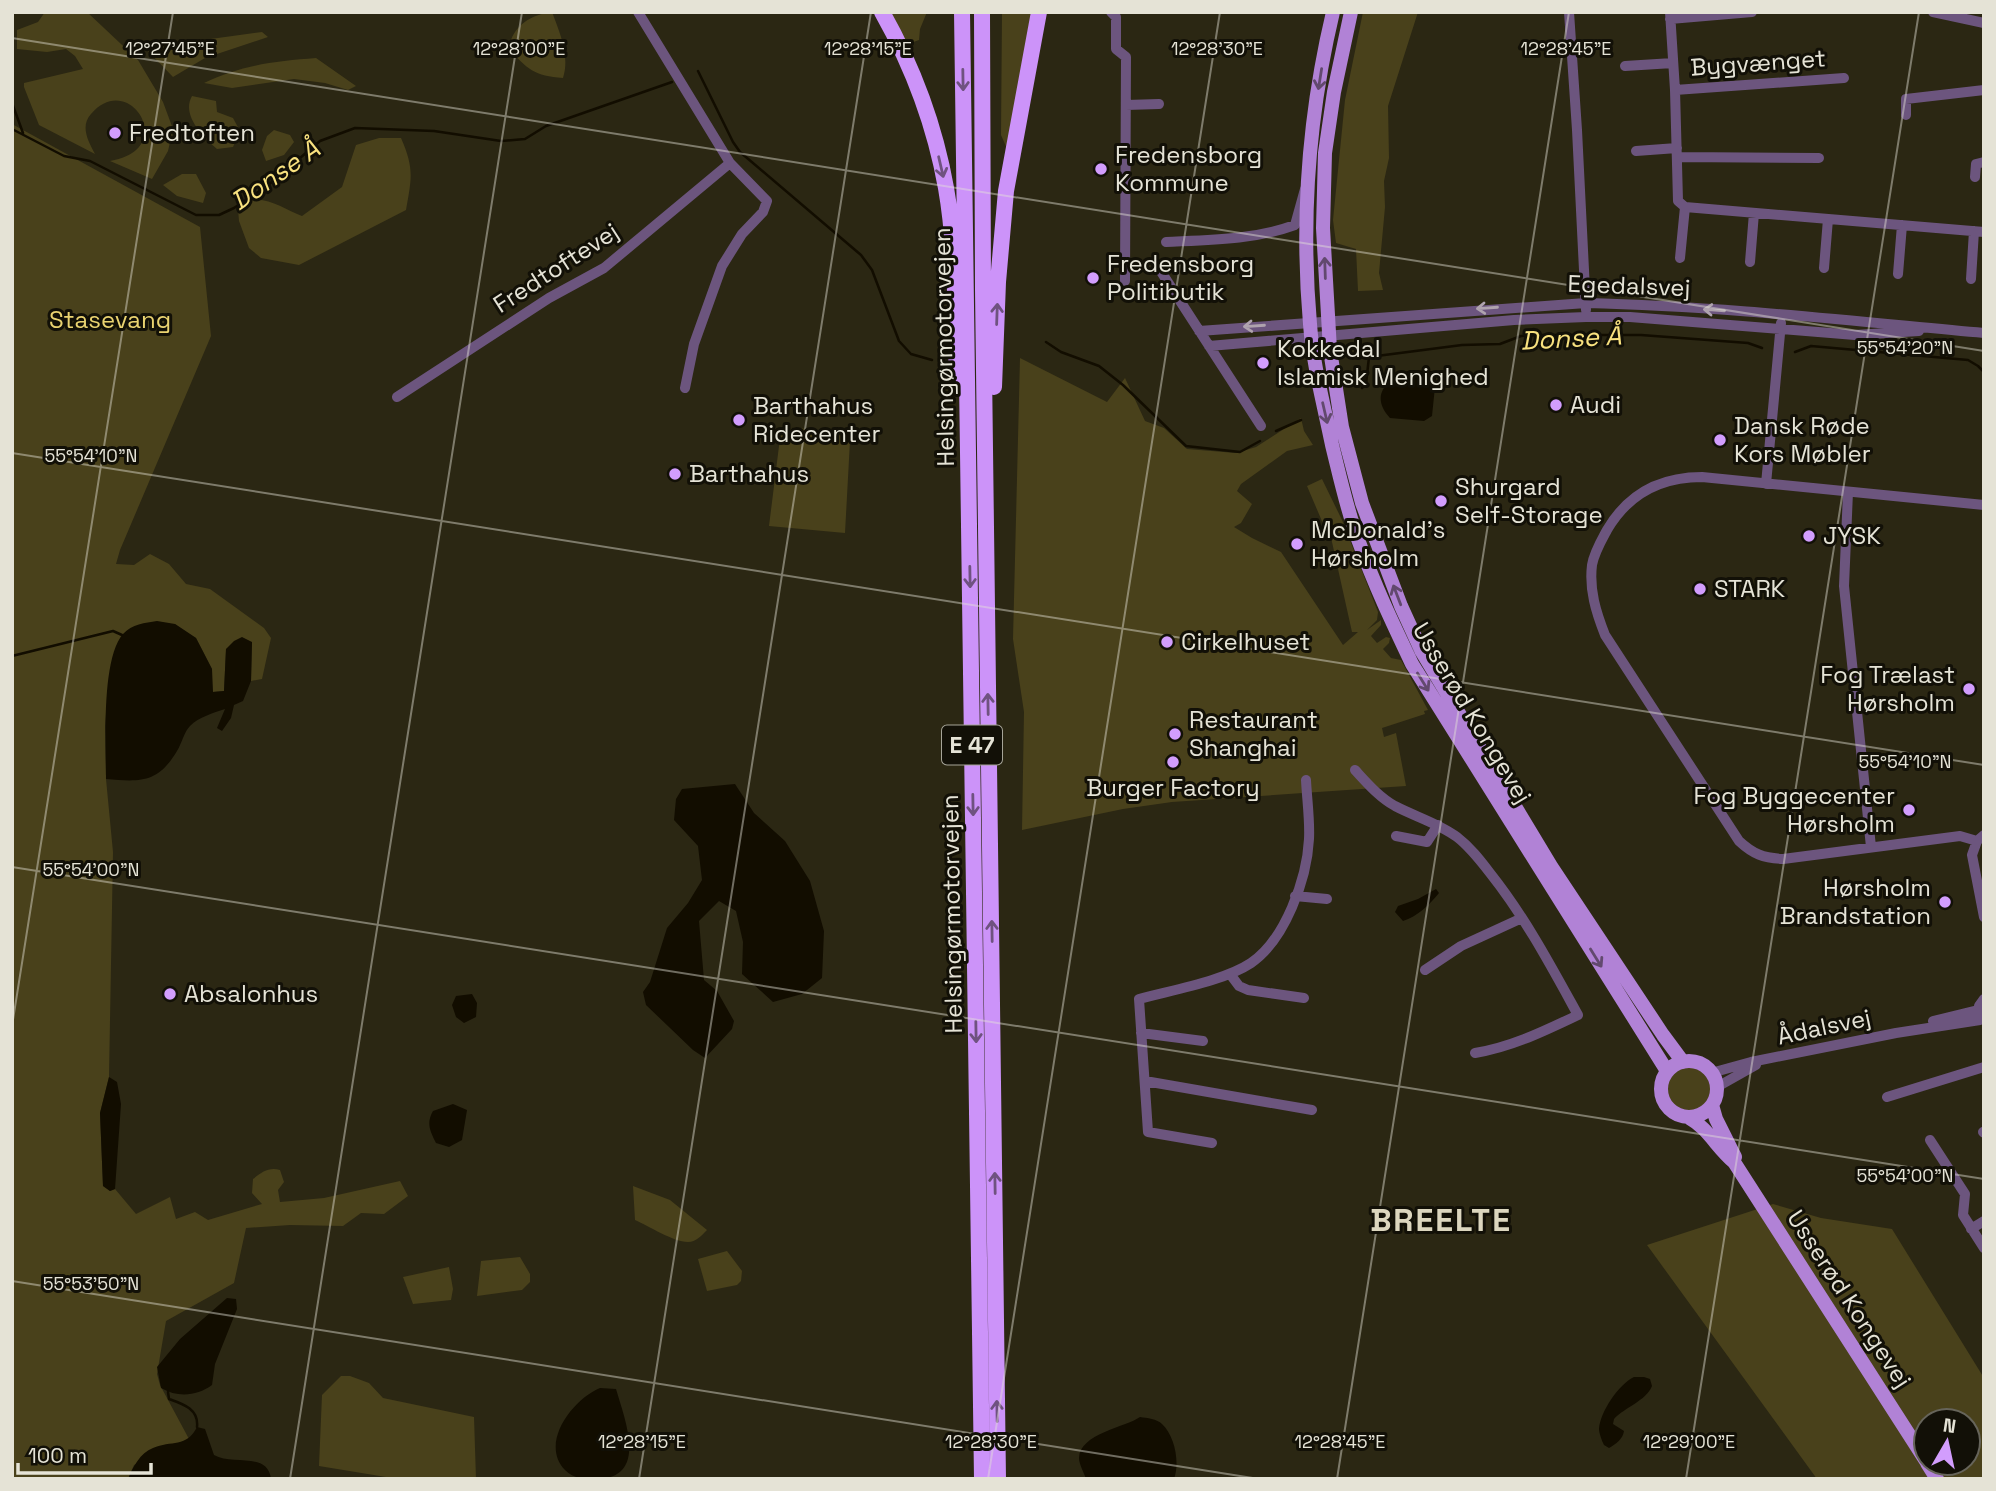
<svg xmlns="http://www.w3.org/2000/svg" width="1996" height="1491" viewBox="0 0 1996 1491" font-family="'Space Grotesk',sans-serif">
	<rect width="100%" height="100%" fill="#2b2713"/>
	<path fill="#49411b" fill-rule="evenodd" d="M45 12H87L138 60 163 102 173 129 168 151 152 179 110 161C180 150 129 69 91 114 80 126 88 141 95 154L39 125 24 87V83L83 69 75 56 66 49 47 52 17 49V30L38 22Z
		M552 12C560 33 570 56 563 78 535 76 526 69 509 48 512 26 532 14 552 12Z
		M888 12H927L920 29 919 40 908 44Z
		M1002 12H1031L1008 151 1001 135Z
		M1363 12H1418L1388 106 1389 158 1384 181 1385 207 1379 273 1383 290 1358 291 1356 249 1336 243 1333 220 1345 100Z
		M262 32 268 37 205 58 173 77 145 48Z
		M316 58 356 86 348 90 325 83 294 79 232 88 204 83C241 65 276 61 316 58Z
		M192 96 216 101 217 112 233 118 240 131 233 147 217 149C203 137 181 115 192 96Z
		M12 124 200 227 211 336 120 550 116 564 134 565 150 554 169 564 186 584 210 589 264 628 271 638 262 679 251 681 252 642 226 649 224 691 212 692V669L196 638 175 624 114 654 109 678 105 726 106 779 113 852 109 1077 100 1113 103 1186 110 1191 115 1189 136 1214 170 1197 176 1219 195 1212 208 1220 262 1204 252 1193 253 1179C262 1172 269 1167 280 1170L284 1182 278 1190 280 1202 324 1198 400 1181 408 1196 384 1214 361 1213 343 1226 290 1225 246 1228 234 1283 166 1321 157 1374 160 1385 189 1439 134 1465 128 1479H12Z
		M274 130 290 135 294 142 284 155 266 161 262 150 267 136Z
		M379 138H401C414 168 412 177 406 210L299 265 261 258 249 248 239 221 238 209C256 188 281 208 302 216L342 187 356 145Z
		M182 174H196L206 193 203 203 177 196 163 185Z
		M1020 358 1107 402 1125 378 1145 421 1164 428 1187 449 1236 453 1256 447 1301 418 1304 431 1313 445 1287 451 1241 484 1237 491 1252 504 1241 523 1234 527 1252 538 1281 552 1343 645 1358 632H1352L1330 533H1327L1307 486 1322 479 1342 520 1378 612 1377 620 1367 630 1381 620V625L1371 636 1377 643 1386 637 1390 638 1389 643 1383 649 1391 658 1401 660 1428 710 1424 711 1425 714 1382 728 1384 737 1396 733 1406 786 1172 802 1123 809 1022 830 1024 712 1013 639Z
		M795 427 848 437 850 441 845 533 769 526 780 438 784 432Z
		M1667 1089a22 22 0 1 1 44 0a22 22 0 1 1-44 0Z
		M633 1186 670 1200 707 1230C701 1236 696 1242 688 1242 673 1242 649 1226 635 1220Z
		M1773 1204 1821 1218 1892 1229 1984 1378V1479H1817L1647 1245ZM1926 1421H1968V1463H1926Z
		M727 1251 742 1271 741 1281 737 1285 707 1291 698 1259Z
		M520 1257 530 1274V1282L522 1290 477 1296 481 1261Z
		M449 1267 453 1289 451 1300 413 1304 403 1277Z
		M341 1376H350L369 1383 383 1398 474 1417 476 1479H398L319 1466 322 1395Z"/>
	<path fill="#120d00" d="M1411 370 1432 371 1436 377 1432 416 1424 421 1390 418C1368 394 1389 378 1411 370Z
		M157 621 175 624 196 638 212 669 213 692 224 691 226 649 234 641 242 637 252 642 251 681 243 701 234 705 231 718 222 731 217 728 225 709C213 713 199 717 190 726 184 732 182 743 177 751 158 783 141 782 106 779 106 746 101 659 123 634 132 624 145 623 157 621Z
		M735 784 754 813 785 841 810 881 824 931 822 978 802 994 773 1002 742 974 743 942 736 911 719 901 699 921 704 980 717 991 734 1021 732 1029 705 1058 693 1050 646 1005 643 992 650 982 667 928 688 903 702 880 698 846 674 820 676 799 682 789Z
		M1436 889 1439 893C1430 904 1417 917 1403 921L1395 912 1398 906 1418 899Z
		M472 994 477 1003 476 1017 464 1023 456 1017 452 1005 456 996Z
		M109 1077 117 1082 121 1104 115 1189 110 1191 103 1186 100 1113Z
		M453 1104 467 1110 462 1140 449 1147 436 1143C430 1131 426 1123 433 1111Z
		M227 1298 236 1299 237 1309 215 1364 212 1385C197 1396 178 1398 161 1388L157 1367 180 1339Z
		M1634 1377H1644L1650 1379 1652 1386C1646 1401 1625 1407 1614 1419L1613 1424 1624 1431C1623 1439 1616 1444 1609 1448L1604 1445C1602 1441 1599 1433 1599 1429 1600 1412 1619 1384 1634 1377Z
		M600 1388 616 1389C625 1420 649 1479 596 1479 584 1479 574 1479 565 1470 539 1443 573 1399 600 1388Z
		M1140 1417C1147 1418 1157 1419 1162 1424 1175 1436 1180 1463 1174 1479H1086C1084 1473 1079 1464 1079 1458 1079 1434 1126 1427 1140 1417Z
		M197 1427 205 1429 214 1455C232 1466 268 1451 271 1479H128C133 1467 140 1453 153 1448 171 1440 187 1448 197 1427Z"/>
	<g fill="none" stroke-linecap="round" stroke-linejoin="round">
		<path stroke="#120d00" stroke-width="2.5" d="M698 71 733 142 740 152 861 255 872 270 899 341 911 354 932 360
			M12 103 23 133
			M12 129 64 156 90 161 196 215H219L234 208 267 186 320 141 355 128 434 131 501 141 525 139 546 126 672 82
			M1046 342 1061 352 1099 366 1123 385 1186 446 1240 452 1260 441
			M1795 352 1811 346 1968 360 1978 366 1984 372
			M1362 388 1366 384 1369 357 1462 345 1500 344 1521 336 1539 335H1641L1748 343 1762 348
			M1276 431 1301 420
			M12 656 113 631 122 635
			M168 1392 169 1399C183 1404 199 1409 197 1427"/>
		<path stroke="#6c557e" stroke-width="10" d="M638 12 730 163 767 201 763 212 742 234 722 266 694 344 685 388
			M1111 12 1116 17V49L1126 57 1125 281
			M1569 12 1577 130 1586 310
			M1670 12 1675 90 1678 201 1685 207 1984 232
			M1933 12 1984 23
			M1670 19 1752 12
			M1625 66 1673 63
			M1675 90 1844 78
			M1126 105 1159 104
			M1906 115V99L1984 90
			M1636 151 1677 148
			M1677 157 1819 158
			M1975 177 1976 164 1984 162
			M1166 242C1209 240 1254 240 1295 225L1305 189
			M1680 258 1685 207
			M1750 262 1754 213
			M1824 268 1828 219
			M1160 270 1261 426
			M1898 274 1902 225
			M1971 279 1974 231
			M1199 331 1586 303C1719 306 1852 321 1984 333
			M1209 346 1514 320 1586 317H1630L1855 335 1919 331
			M397 397 549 298 604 268 730 163
			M1766 484 1781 323
			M1848 492 1844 586 1871 847
			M1355 770C1367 783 1379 797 1395 806 1416 817 1438 823 1457 837 1470 847 1480 860 1490 873 1525 917 1551 966 1578 1015 1544 1031 1512 1047 1475 1053
			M1984 835 1977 841 1972 855 1984 917
			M1396 836 1427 842 1438 825
			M1977 841 1960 836 1783 859C1763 858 1753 854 1739 841L1605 635C1596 612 1589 590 1592 565 1594 553 1601 541 1607 530 1628 494 1661 477 1702 477L1984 505
			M1295 896 1327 899
			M1425 970 1461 946 1522 918
			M1230 974 1239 986 1248 990 1304 998
			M1979 1017V1006L1984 999
			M1933 1021 1978 1010
			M1141 1033 1203 1041
			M1711 1073 1751 1062 1896 1033 1980 1020
			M1145 1081 1312 1110
			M1717 1087 1756 1065
			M1887 1097 1984 1067
			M1983 1132 1984 1133
			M1930 1140 1965 1194 1963 1215 1984 1248
			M1212 1143 1148 1132 1139 999C1172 990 1224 981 1251 963 1285 940 1307 879 1309 839 1310 820 1307 800 1306 780
			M1971 1229 1984 1221"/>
		<path stroke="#b182d6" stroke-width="14" d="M1333 12C1309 113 1301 221 1310 324 1313 365 1324 405 1332 445 1340 477 1347 511 1359 542 1374 584 1393 624 1412 664L1667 1071
			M1351 12 1334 92 1325 153 1323 228 1330 350 1342 427 1362 503 1401 606 1422 652 1551 866 1663 1035 1683 1062
			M1661 1089a28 28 0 1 1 56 0a28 28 0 1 1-56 0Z
			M1712 1105 1716 1119 1735 1157
			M1688 1117C1708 1128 1717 1148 1734 1162L1926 1461
			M1927 1463 1937 1479"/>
		<path stroke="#cc93f9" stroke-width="16" d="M882 12C913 67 935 126 946 188 957 250 955 322 957 386
			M962 12 982 1479
			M982 12 983 290 998 1479
			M994 387 998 282 1006 191 1039 12"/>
	</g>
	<defs><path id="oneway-shaft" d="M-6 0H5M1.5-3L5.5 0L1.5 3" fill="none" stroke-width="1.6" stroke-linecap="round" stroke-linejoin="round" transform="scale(1.75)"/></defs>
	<g stroke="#62496e">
		<use href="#oneway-shaft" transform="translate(1320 79) rotate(99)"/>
		<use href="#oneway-shaft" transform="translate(1325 268) rotate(-92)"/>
		<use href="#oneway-shaft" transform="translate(1325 413) rotate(77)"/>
		<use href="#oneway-shaft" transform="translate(1397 595) rotate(-111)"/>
		<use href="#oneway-shaft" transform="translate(1423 682) rotate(58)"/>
		<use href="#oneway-shaft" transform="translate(1596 958) rotate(58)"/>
	</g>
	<g stroke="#6f5280">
		<use href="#oneway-shaft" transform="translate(963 80) rotate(89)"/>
		<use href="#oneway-shaft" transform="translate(941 167) rotate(77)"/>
		<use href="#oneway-shaft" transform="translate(997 314) rotate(-88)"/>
		<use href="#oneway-shaft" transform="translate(970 577) rotate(89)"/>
		<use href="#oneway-shaft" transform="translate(988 704) rotate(-91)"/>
		<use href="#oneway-shaft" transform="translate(973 805) rotate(89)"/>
		<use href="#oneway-shaft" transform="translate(992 931) rotate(-91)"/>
		<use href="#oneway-shaft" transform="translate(976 1032) rotate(89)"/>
		<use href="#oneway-shaft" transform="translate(995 1183) rotate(-91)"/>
		<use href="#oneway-shaft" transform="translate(997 1411) rotate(-91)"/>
	</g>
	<g stroke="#afa3ae">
		<use href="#oneway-shaft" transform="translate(1487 308) rotate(176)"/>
		<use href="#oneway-shaft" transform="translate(1714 310) rotate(-176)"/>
		<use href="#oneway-shaft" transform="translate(1254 326) rotate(176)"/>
	</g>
	<path fill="none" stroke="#e5e3d6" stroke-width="2" stroke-opacity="0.45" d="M12 38 1984 351M12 453 1984 765M12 867 1984 1179M12 1026 173 12M12 1281 1259 1479M290 1479 522 12M639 1479 871 12M988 1479 1220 12M1337 1479 1569 12M1686 1479 1919 12"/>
	<g fill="#d29dfd" stroke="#121007" stroke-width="2.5">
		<circle cx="115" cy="133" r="7"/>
		<circle cx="1101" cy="169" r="7"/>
		<circle cx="1093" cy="278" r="7"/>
		<circle cx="1263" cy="363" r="7"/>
		<circle cx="1556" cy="405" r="7"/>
		<circle cx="739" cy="420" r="7"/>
		<circle cx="1720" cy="440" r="7"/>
		<circle cx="675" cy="474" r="7"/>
		<circle cx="1441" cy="501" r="7"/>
		<circle cx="1809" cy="536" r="7"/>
		<circle cx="1297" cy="544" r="7"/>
		<circle cx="1700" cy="589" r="7"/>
		<circle cx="1167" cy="642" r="7"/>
		<circle cx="1969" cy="689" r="7"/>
		<circle cx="1175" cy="734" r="7"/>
		<circle cx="1173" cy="762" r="7"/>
		<circle cx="1909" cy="810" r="7"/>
		<circle cx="1945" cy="902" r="7"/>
		<circle cx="170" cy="994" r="7"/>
	</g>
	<g text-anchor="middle" stroke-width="6" stroke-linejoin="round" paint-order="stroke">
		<rect fill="#121007" stroke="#a6a498" stroke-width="2" x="942" y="725.5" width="60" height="39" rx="5"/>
		<g font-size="23" font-weight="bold" fill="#e5e3d6">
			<text x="972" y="753">E 47</text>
		</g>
		<g font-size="24" fill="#e5e3d6" stroke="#121007">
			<text transform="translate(1758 63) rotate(-4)" y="8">Bygvænget</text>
			<text transform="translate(556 268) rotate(-33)" y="8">Fredtoftevej</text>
			<text transform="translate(1629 286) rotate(2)" y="8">Egedalsvej</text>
			<text transform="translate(944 347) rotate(-91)" y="8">Helsingørmotorvejen</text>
			<text transform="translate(1472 713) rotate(59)" y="8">Usserød Kongevej</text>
			<text transform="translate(952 914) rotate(-91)" y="8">Helsingørmotorvejen</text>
			<text transform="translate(1824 1027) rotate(-12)" y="8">Ådalsvej</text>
			<text transform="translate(1849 1299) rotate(57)" y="8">Usserød Kongevej</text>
		</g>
		<g font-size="24" fill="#e5e3d6" stroke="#121007" text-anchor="start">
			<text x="129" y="141">Fredtoften</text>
			<text x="1115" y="163">Fredensborg<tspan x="1115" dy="28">Kommune</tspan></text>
			<text x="1107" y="272">Fredensborg<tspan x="1107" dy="28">Politibutik</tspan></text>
			<text x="1277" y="357">Kokkedal<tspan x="1277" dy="28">Islamisk Menighed</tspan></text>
			<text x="1570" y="413">Audi</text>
			<text x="753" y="414">Barthahus<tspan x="753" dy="28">Ridecenter</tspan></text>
			<text x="1734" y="434">Dansk Røde<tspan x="1734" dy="28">Kors Møbler</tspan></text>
			<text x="689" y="482">Barthahus</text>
			<text x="1455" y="495">Shurgard<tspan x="1455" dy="28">Self-Storage</tspan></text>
			<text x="1311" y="538">McDonald's<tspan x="1311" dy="28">Hørsholm</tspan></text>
			<text x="1823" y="544">JYSK</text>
			<text x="1714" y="597">STARK</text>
			<text x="1181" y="650">Cirkelhuset</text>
			<text x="1955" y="683" text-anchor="end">Fog Trælast<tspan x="1955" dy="28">Hørsholm</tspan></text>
			<text x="1189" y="728">Restaurant<tspan x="1189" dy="28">Shanghai</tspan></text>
			<text x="1173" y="796" text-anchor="middle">Burger Factory</text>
			<text x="1895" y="804" text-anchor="end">Fog Byggecenter<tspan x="1895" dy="28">Hørsholm</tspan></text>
			<text x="1931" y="896" text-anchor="end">Hørsholm<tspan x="1931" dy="28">Brandstation</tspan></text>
			<text x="184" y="1002">Absalonhus</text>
		</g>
		<g font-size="24" fill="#ead370" stroke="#121007">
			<text x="110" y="328">Stasevang</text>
		</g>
		<g font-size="26" font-style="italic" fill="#f9e27f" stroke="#121007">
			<text transform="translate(275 175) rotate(-35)" y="9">Donse Å</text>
			<text transform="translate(1571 338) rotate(-3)" y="9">Donse Å</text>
		</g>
		<g font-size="32" font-weight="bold" letter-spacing="2" fill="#dcd6be" stroke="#121007">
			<text x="1441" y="1231">BREELTE</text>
		</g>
	</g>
	<g font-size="18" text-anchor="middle" fill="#e5e3d6" stroke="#121007" stroke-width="6" stroke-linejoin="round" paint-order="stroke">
		<text x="170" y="55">12°27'45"E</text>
		<text x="519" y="55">12°28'00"E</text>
		<text x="868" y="55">12°28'15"E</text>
		<text x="1217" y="55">12°28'30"E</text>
		<text x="1566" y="55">12°28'45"E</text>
		<text x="1905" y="354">55°54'20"N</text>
		<text x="91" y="462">55°54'10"N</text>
		<text x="1905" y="768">55°54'10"N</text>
		<text x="91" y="876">55°54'00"N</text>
		<text x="1905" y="1182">55°54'00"N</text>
		<text x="91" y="1290">55°53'50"N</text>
		<text x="642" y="1448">12°28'15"E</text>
		<text x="991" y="1448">12°28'30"E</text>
		<text x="1340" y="1448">12°28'45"E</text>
		<text x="1689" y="1448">12°29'00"E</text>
	</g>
	<rect width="1996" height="1491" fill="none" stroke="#e5e3d6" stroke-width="28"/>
	<g transform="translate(1947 1442) rotate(9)"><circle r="33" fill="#121007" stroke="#66645a" stroke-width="2"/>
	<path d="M0-5L12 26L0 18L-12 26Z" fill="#d29dfd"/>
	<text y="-10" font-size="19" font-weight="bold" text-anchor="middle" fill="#e5e3d6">N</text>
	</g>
	<path d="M18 1463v10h133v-10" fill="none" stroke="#e5e3d6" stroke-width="3.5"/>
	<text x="28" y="1463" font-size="21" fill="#e5e3d6" stroke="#121007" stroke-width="5" paint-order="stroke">100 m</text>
</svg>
